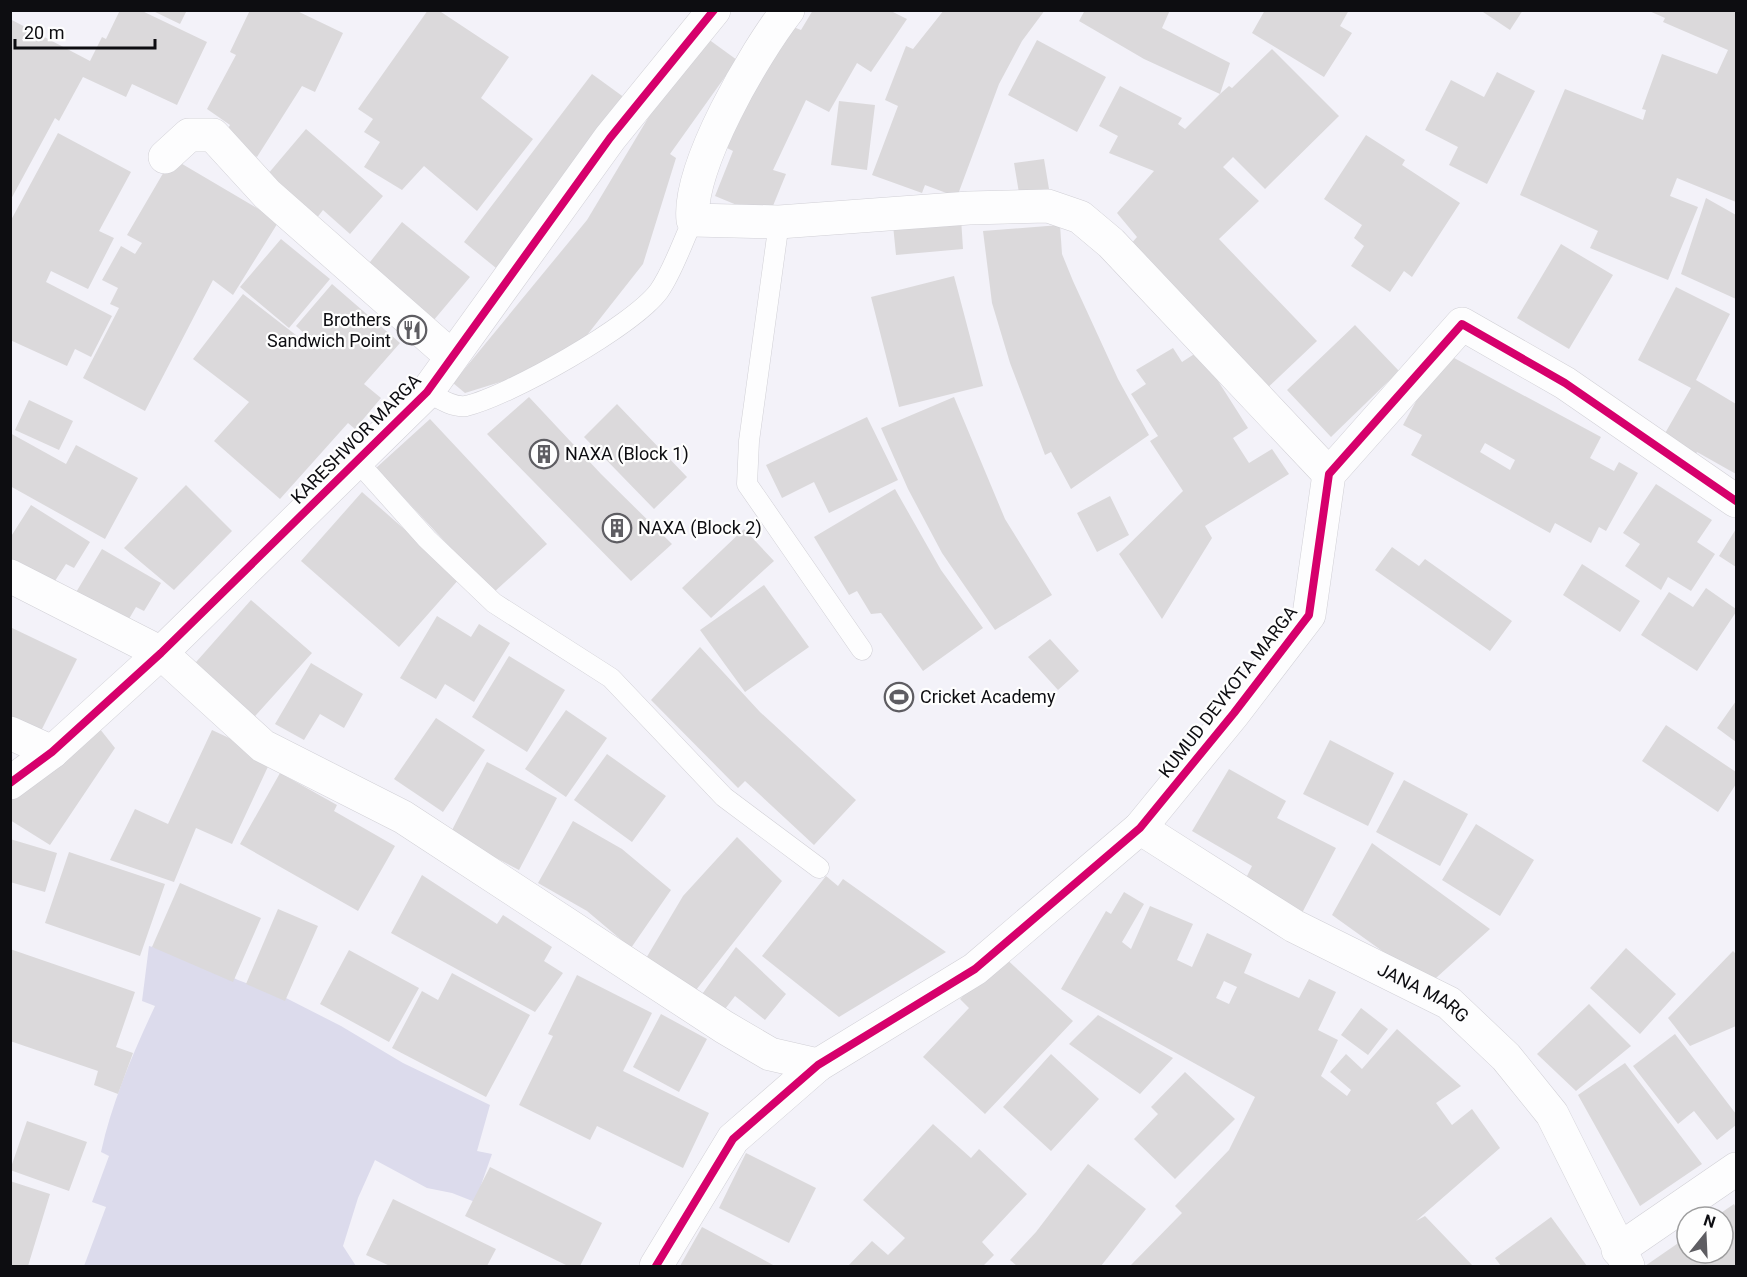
<svg xmlns="http://www.w3.org/2000/svg" width="1747" height="1277" viewBox="0 0 1747 1277" font-family="Roboto,sans-serif">
	<rect width="100%" height="100%" fill="#f3f2f9"/>
	<path fill="#dcdbec" d="M149 946 192 958 238 980 286 998 341 1026 403 1063 490 1105 477 1151 492 1154 475 1202 452 1193 427 1188 375 1160 358 1198 343 1246 356 1266H84L106 1207 92 1202 109 1156 101 1152C112 1102 133 1053 155 1006L142 1001Z"/>
	<path fill="#dbd9db" fill-rule="evenodd" d="M120 10H140L207 42 177 105 132 84 126 97 83 77 59 121 55 118 10 201V19L90 61 102 37 106 39Z
		M151 10H187L180 24Z
		M250 10H295L343 33 315 92 302 86 257 157 224 135 230 125 207 109 236 55 230 52Z
		M428 10H438L509 57 481 98 533 139 477 211 424 166 402 190 364 167 380 142 364 132 373 119 358 109Z
		M813 10H889L907 19 871 72 857 63 829 112 806 100 773 170 786 174 768 218 715 196 733 151 725 147 786 24 801 30Z
		M944 10H1045L1022 41 999 84 957 197 925 185 922 193 872 175 898 106 885 100 906 46 913 49Z
		M1085 10H1170L1162 28 1230 63 1220 94 1229 86 1232 88 1272 49 1339 116 1265 189 1233 157 1223 167 1259 201 1219 239 1317 341 1263 392 1130 245 1137 237 1117 213 1154 171 1109 153 1118 136 1099 126 1120 86 1182 118 1178 124 1185 129 1220 94 1144 59 1079 21Z
		M1265 10H1349L1340 26 1352 33 1324 77 1252 33Z
		M1480 10H1523L1510 30Z
		M1647 10H1736V202L1677 178 1670 196 1698 207 1668 280 1590 248 1598 231 1520 195 1565 89 1643 120 1646 110 1642 109 1662 54 1717 74 1728 50 1663 22 1665 18Z
		M704 36 737 60 670 154 676 158 643 264 580 344 526 374 465 393 453 383 587 220 681 63Z
		M1037 40 1106 77 1077 132 1008 95Z
		M1497 72 1535 91 1487 184 1449 165 1458 147 1425 130 1451 80 1484 97Z
		M592 74 625 98 496 268 464 242Z
		M839 101 875 105 867 170 831 165Z
		M306 129 383 196 350 234 323 210 313 223 262 181Z
		M58 133 131 172 99 231 114 238 88 289 51 271 46 282 112 316 91 357 75 349 67 366 10 340V222Z
		M1366 135 1405 160 1402 165 1460 203 1412 277 1404 271 1390 292 1351 266 1364 246 1354 238 1362 225 1324 199Z
		M172 158 279 221 233 295 213 280 145 411 83 378 119 308 110 304 118 288 102 280 121 246 135 254 142 243 127 235Z
		M1044 159 1049 189 1019 193 1014 163Z
		M1706 198 1736 215V299L1681 274Z
		M961 218 963 249 896 255 893 225Z
		M402 222 470 277 428 327 362 272Z
		M1060 225 1062 254 1073 281 1118 379 1149 435 1071 489 1051 452 1045 455 1010 363 992 303 983 231Z
		M281 239 330 279 289 328 240 287Z
		M1561 244 1613 275 1569 349 1517 318Z
		M954 276 983 386 899 407 871 297Z
		M332 284 400 343 364 384 381 398 355 429 348 423 280 499 214 441 249 402 193 359 243 294 301 339 305 334 296 326Z
		M1676 287 1730 314 1696 380 1736 404V474L1697 452 1692 461 1660 442 1691 388 1638 360Z
		M1355 325 1399 371 1331 437 1287 390Z
		M1173 348 1182 362 1199 351 1248 428 1233 438 1249 463 1272 449 1289 474 1205 526 1212 538 1162 619 1119 554 1183 491 1150 441 1158 436 1131 394 1146 384 1136 370Z
		M1443 352 1601 437 1590 458 1614 471 1619 462 1638 473 1606 531 1599 527 1591 543 1555 523 1550 533 1411 455 1422 435 1403 425ZM1485 443 1515 460 1510 470 1480 452Z
		M529 397 601 474 672 544 631 581 487 434Z
		M954 397 1005 519 1052 595 995 630 942 553 908 489 881 428Z
		M29 400 73 421 59 450 15 430Z
		M617 404 687 477 654 509 584 437Z
		M867 417 898 480 829 513 814 482 782 498 766 465Z
		M430 419 547 544 493 593 376 468Z
		M10 433 66 464 76 445 138 478 105 539 10 486Z
		M1656 484 1712 520 1697 542 1715 554 1691 591 1668 577 1661 590 1625 566 1640 544 1623 533Z
		M186 485 232 531 174 590 124 548Z
		M895 489 941 570 983 628 923 671 881 613 871 614 857 591 849 595 814 537Z
		M362 492 460 578 399 647 301 561Z
		M1110 496 1129 535 1097 552 1077 513Z
		M31 505 90 542 74 568 66 564 51 587 10 562V538Z
		M744 529 774 561 711 618 682 588Z
		M1736 529V567L1719 556Z
		M1392 547 1419 566 1425 559 1512 621 1490 651 1375 570Z
		M102 549 161 583 144 611 136 607 123 629 72 599Z
		M1582 564 1640 601 1620 632 1563 595Z
		M764 585 809 647 745 692 700 630Z
		M1706 588 1736 609V612L1697 671 1641 635 1669 592 1693 607Z
		M251 600 312 653 248 724 189 670Z
		M437 616 471 637 479 624 510 643 474 702 445 684 436 699 400 678Z
		M10 627 77 659 39 735 10 721Z
		M1050 639 1079 671 1058 690 1028 657Z
		M700 647 760 712 856 800 814 845 745 781 738 788 651 700Z
		M509 656 565 690 527 752 472 717Z
		M311 663 363 694 344 728 320 714 304 740 275 724Z
		M1736 701V742L1717 728Z
		M566 710 607 738 566 797 525 769Z
		M436 718 485 750 443 812 394 779Z
		M96 724 115 748 50 845 10 820V797Z
		M1666 725 1736 772V784L1718 812 1642 761Z
		M212 730 272 758 232 844 196 828 174 882 110 860 135 809 168 824Z
		M1330 740 1394 773 1368 826 1303 794Z
		M607 754 666 796 632 842 574 800Z
		M487 762 557 798 519 870 450 834Z
		M1229 769 1286 801 1277 818 1336 848 1302 913 1244 882 1252 866 1192 831Z
		M280 773 337 805 334 811 395 846 358 911 240 844Z
		M1404 780 1468 814 1440 866 1376 832Z
		M573 821 622 849 671 890 631 948 587 911 538 883Z
		M1476 824 1534 860 1500 916 1442 880Z
		M737 837 782 881 696 990 645 960 683 896Z
		M10 839 57 853 45 892 10 882Z
		M1372 843 1490 929 1436 978 1399 963 1332 915Z
		M69 852 165 884 140 956 45 923Z
		M422 875 497 924 503 915 552 947 544 961 563 973 535 1012 391 933Z
		M826 876 838 886 843 879 946 952 839 1017 762 956Z
		M180 883 261 918 233 982 152 947Z
		M1124 892 1144 904 1122 942 1131 949 1150 906 1193 924 1177 960 1192 967 1207 933 1252 954 1244 973 1299 998 1309 979 1336 992 1318 1030 1338 1040 1321 1076 1347 1096 1351 1090 1330 1072 1346 1054 1362 1069 1397 1029 1461 1086 1436 1103 1452 1125 1472 1109 1500 1148 1416 1221 1425 1216 1473 1266H1130L1182 1213 1175 1206 1229 1150 1255 1097 1061 989 1106 911 1111 914ZM1224 981 1237 987 1229 1004 1216 998Z
		M278 909 318 926 285 1001 246 984Z
		M736 947 786 994 765 1020 735 996 722 1013 700 997Z
		M1626 948 1676 994 1640 1034 1590 988Z
		M10 949 135 992 116 1047 133 1053 118 1094 94 1085 98 1071 10 1041Z
		M349 950 419 988 389 1042 320 1004Z
		M1733 951 1736 954V1026L1690 1046 1668 1018Z
		M1002 955 1073 1021 985 1114 923 1057 969 1008 960 999Z
		M452 973 530 1015 486 1097 392 1048 422 991 438 1000Z
		M577 975 652 1013 623 1071 709 1113 683 1168 597 1126 590 1140 519 1105 553 1036 548 1034Z
		M1589 1004 1631 1046 1576 1091 1537 1054Z
		M1361 1008 1388 1029 1368 1055 1341 1035Z
		M661 1014 707 1039 679 1092 633 1067Z
		M1098 1015 1173 1058 1140 1094 1069 1044Z
		M1675 1034 1736 1114V1125L1717 1140 1694 1111 1678 1124 1633 1066Z
		M1051 1054 1099 1099 1051 1151 1003 1107Z
		M1625 1063 1702 1164 1640 1206 1578 1095Z
		M1185 1072 1235 1119 1175 1179 1134 1139 1158 1114 1151 1107Z
		M27 1121 87 1142 69 1191 10 1170Z
		M933 1124 971 1158 979 1149 1027 1194 982 1242 994 1255 983 1266H848L872 1241 888 1255 905 1238 863 1200Z
		M746 1153 816 1188 789 1243 719 1208Z
		M1088 1164 1146 1209 1101 1266H1017L1010 1260 1036 1232Z
		M490 1167 602 1223 580 1266H568L465 1216Z
		M10 1181 50 1194 28 1266H10Z
		M393 1199 496 1249 487 1266H390L366 1255Z
		M1734 1204 1736 1208V1266H1645L1687 1237V1253H1723V1217H1715Z
		M1551 1217 1587 1266H1501L1495 1258Z
		M702 1227 775 1266H680Z"/>
	<g fill="none" stroke-linecap="round" stroke-linejoin="round">
		<g stroke="#d1d0d6" stroke-width="21">
			<path id="lane" d="M779 222 749 441 747 484 862 650
				M427 392C438 398 453 408 466 406 509 396 633 326 659 291 673 271 682 243 693 220
				M357 461 427 539 494 603 611 678 724 797 819 868"/>
		</g>
		<g stroke="#d1d0d6" stroke-width="34">
			<g id="street">
				<path d="M788 10C755 52 687 168 693 220L779 222 969 208 1048 206 1080 217 1111 243 1329 474"/>
				<path d="M165 157 189 135H213L267 194 451 356"/>
				<path d="M10 576 161 653 263 746 403 817 724 1027 770 1054 818 1065"/>
				<path d="M10 733 52 752"/>
				<path d="M10 783 52 752 161 653 427 392 610 138 714 10"/>
				<path id="s1" d="M1140 828 1294 926 1449 1003 1506 1057 1552 1114 1628 1266"/>
				<path d="M1618 1250 1736 1169"/>
				<path d="M656 1266 733 1139 818 1065 975 969 1140 828 1234 713 1309 615 1329 474 1462 324 1565 383 1736 501"/>
			</g>
		</g>
		<use href="#lane" stroke="#fdfdfe" stroke-width="20"/>
		<use href="#street" stroke="#fdfdfe" stroke-width="33"/>
		<g stroke="#fefefe" stroke-width="11">
			<path id="cycleway" d="M10 783 52 752 161 653 427 392 610 138 714 10
				M656 1266 733 1139 818 1065 975 969 1140 828 1234 713 1309 615 1329 474 1462 324 1565 383 1736 501"/>
		</g>
		<use href="#cycleway" stroke="#d6006c" stroke-width="8"/>
	</g>
	<defs>
		<g id="restaurant-ring" transform="scale(1.5)"><circle r="9.5" fill="#fefefe" stroke="#5e5d62" stroke-width="1.5"/><path d="M-5-6h1v4h1v-4h1v4h1v-4h1v5L-1.5 .5V6h-2V.5L-5-1ZM5-6V6H3V1.5H1.5Q1.5-4 5-6Z" fill="#5e5d62"/></g>
		<g id="building-ring" transform="scale(1.5)"><circle r="9.5" fill="#fefefe" stroke="#5e5d62" stroke-width="1.5"/><path d="M-4-6H4V6H1V3H-1V6H-4ZM-2.5-4.3h1.7v1.8h-1.7ZM.8-4.3h1.7v1.8H.8ZM-2.5-1h1.7V.8h-1.7ZM.8-1h1.7V.8H.8Z" fill="#5e5d62"/></g>
		<g id="stadium-ring" transform="scale(1.5)"><circle r="9.5" fill="#fefefe" stroke="#5e5d62" stroke-width="1.5"/><path d="M0-5a6.5 5 0 1 0 0 10a6.5 5 0 1 0 0-10ZM-3.5-1.8h7v3.6h-7Z" fill="#5e5d62"/></g>
	</defs>
	<g fill-rule="evenodd">
		<use href="#restaurant-ring" x="412" y="330"/>
		<use href="#building-ring" x="544" y="454"/>
		<use href="#building-ring" x="617" y="528"/>
		<use href="#stadium-ring" x="899" y="697"/>
	</g>
	<g text-anchor="middle" stroke-width="4.5" stroke-linejoin="round" paint-order="stroke">
		<g font-size="18" fill="#0d0d11" stroke="#fefefe" text-anchor="start">
			<text x="391" y="326" text-anchor="end">Brothers<tspan x="391" dy="21">Sandwich Point</tspan></text>
			<text x="565" y="460">NAXA (Block 1)</text>
			<text x="638" y="534">NAXA (Block 2)</text>
			<text x="920" y="703">Cricket Academy</text>
		</g>
		<g font-size="18" fill="#0d0d11" stroke="#fefefe">
			<text transform="translate(356 439) rotate(-45)" y="6">KARESHWOR MARGA</text>
			<text transform="translate(1228 692) rotate(-52)" y="6">KUMUD DEVKOTA MARGA</text>
			<text dy="6" stroke="none"><textPath href="#s1" startOffset="328">JANA MARG</textPath></text>
		</g>
	</g>
	<rect width="1747" height="1277" fill="none" stroke="#0d0d11" stroke-width="24"/>
	<g transform="translate(1705 1235) rotate(18)"><circle r="28" fill="#fefefe" stroke="#9e9e9f" stroke-width="1.5"/>
	<path d="M0-4.5L10 22L0 15L-10 22Z" fill="#5e5d62"/>
	<text y="-9" font-size="16" font-weight="bold" text-anchor="middle" fill="#0d0d11">N</text>
	</g>
	<path d="M15 39v9h140v-9" fill="none" stroke="#0d0d11" stroke-width="3"/>
	<text x="24" y="39" font-size="18" fill="#0d0d11" stroke="#fefefe" stroke-width="4.5" paint-order="stroke">20 m</text>
</svg>
